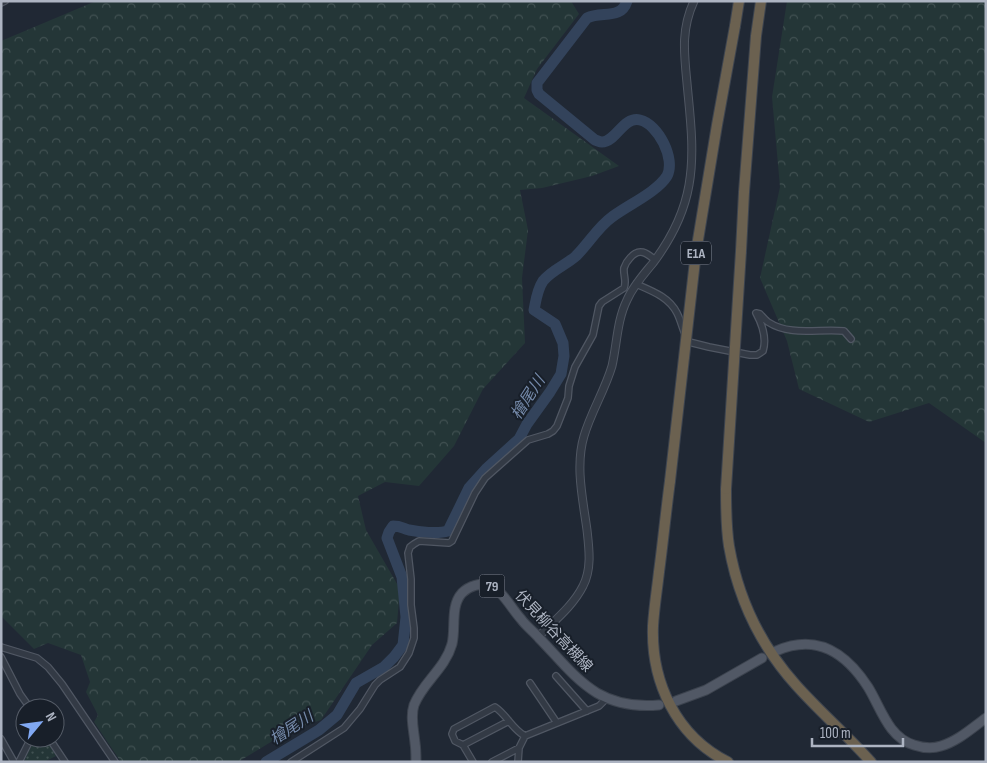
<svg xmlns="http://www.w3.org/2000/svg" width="987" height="763" viewBox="0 0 987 763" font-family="'Sofia Sans Condensed','Noto Sans JP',sans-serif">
	<defs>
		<pattern id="forest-crowns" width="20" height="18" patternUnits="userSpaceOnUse" patternTransform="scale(1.25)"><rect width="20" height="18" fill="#243637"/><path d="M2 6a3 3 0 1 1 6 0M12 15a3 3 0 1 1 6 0" fill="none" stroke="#415152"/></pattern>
		<pattern id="park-dots" width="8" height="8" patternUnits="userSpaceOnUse" patternTransform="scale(1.25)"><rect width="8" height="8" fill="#243637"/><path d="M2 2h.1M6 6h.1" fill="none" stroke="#415152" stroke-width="1.8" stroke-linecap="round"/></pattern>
	</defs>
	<rect width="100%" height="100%" fill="#202834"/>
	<path fill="url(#forest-crowns)" d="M96 1H571L579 14 537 69 524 98 619 166 592 176 542 188 520 190 528 230 522 278 525 343 483 389 454 446 419 486 385 482 358 496 366 530 400 589 397 623 372 645 321 720 289 731 238 762H121L94 722 98 715 86 692 90 682 81 655 48 643 34 649 1 616V41Z
		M787 1H986V443L929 403 869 422 799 389 787 341 760 278 780 187 772 97Z"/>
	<path fill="url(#park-dots)" d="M34 738H45L56 756 44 762H24Z"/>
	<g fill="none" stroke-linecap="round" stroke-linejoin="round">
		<path stroke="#33435b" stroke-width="11" d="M266 762 319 730 337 715 356 683 384 667 394 657 403 645 406 617 402 577 387 538 389 532 393 526C401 526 402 528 409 530 419 532 438 534 448 531L469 488 487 468 519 439 527 424 550 392 561 374 564 356 563 343 555 324 534 310C536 300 537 290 543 281 552 270 566 265 576 256 589 243 598 227 612 217 628 205 657 192 667 176 676 159 658 124 640 120 623 116 616 142 602 142 600 142 598 141 595 140L539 94 537 90V83L587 18C602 11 621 20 627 1"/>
		<g stroke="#505763" stroke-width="8">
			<path id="minor" d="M1 3 5 1
				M636 284C652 291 669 297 677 313 682 323 683 333 689 342L709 347 750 355H757L763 351C767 338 762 324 756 313L760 314C762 316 765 320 768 322 791 337 820 328 844 331L851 339
				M1 647 37 658 48 667 62 684 115 762
				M1 657 20 694 30 708
				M556 676 587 711
				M530 683 557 723
				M49 738 65 762
				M1 739 14 762
				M463 745 509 721
				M19 762 31 738
				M291 762 344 728 360 709 375 685 380 680 400 667 409 653 414 638V628L411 605V579L408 553 410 547 414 544 419 541 449 543 452 541 475 493 485 478 528 440 548 434 553 431 557 426 568 398 569 386 575 367 593 335 599 306 602 302 624 288C627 281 623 275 624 268 625 265 628 260 630 258 639 247 647 253 655 260
				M473 762 463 745 455 741 452 734 454 729 495 707C507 715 512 729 525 736
				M492 762 519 748
				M518 762 519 748 525 736 599 706 607 698"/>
		</g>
		<g stroke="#505763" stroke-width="9">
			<path id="tertiary" d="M538 637C554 621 573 606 583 586 592 569 589 548 587 530 583 500 575 466 584 436 591 412 605 390 612 366 617 344 617 320 627 300 633 286 644 274 653 263 671 239 684 214 689 185 695 151 690 116 687 83 684 53 681 29 694 1"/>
		</g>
		<g stroke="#3c434e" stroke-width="11">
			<path id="primary" d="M776 651C817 633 846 653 868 687 881 708 888 737 914 745 923 748 932 749 941 746 958 741 972 728 986 718
				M676 701 706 690 762 658
				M416 762C416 755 416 749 415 743 414 731 410 717 414 705 423 682 445 669 452 644 456 628 450 606 462 593 469 586 481 582 490 586 503 591 511 608 521 619 526 626 533 631 539 638 557 656 574 679 597 693 616 704 637 707 659 705"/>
		</g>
		<g stroke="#3d444f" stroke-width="12">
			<path id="motorway" d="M735 26 739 1
				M741 251 744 192 756 36 761 1
				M670 481C666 511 663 542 659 572 657 590 654 608 653 626 651 682 676 736 728 762
				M726 489C726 508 726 527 729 546 738 598 761 646 796 685 820 712 847 735 871 762"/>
		</g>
		<use href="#minor" stroke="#333a45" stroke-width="5.5"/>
		<use href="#tertiary" stroke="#333a45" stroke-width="7"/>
		<use href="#primary" stroke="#515865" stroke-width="9"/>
		<use href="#motorway" stroke="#6b6150" stroke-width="10"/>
		<g stroke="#3d444f" stroke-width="12" stroke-linecap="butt">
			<path id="motorway-bridge" d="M670 481 696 252 717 125 735 26
				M726 489 741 251"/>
		</g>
		<use href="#motorway-bridge" stroke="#6b6150" stroke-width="10"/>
	</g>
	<g text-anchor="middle" stroke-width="4" stroke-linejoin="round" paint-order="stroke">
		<g fill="#181f29" stroke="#808794" stroke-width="1">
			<rect x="681" y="241.5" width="30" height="23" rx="4"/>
			<rect x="479.5" y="574.5" width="25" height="23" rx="4"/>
		</g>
		<g font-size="14" font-weight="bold" fill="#adb4c2">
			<text x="696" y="258">E1A</text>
			<text x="492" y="591">79</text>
		</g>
		<g font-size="15" fill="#adb4c2" stroke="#181f29">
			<text transform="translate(554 631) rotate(47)" y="5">伏見柳谷高槻線</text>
		</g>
		<g font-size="16" font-style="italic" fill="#758aaa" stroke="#181f29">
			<text transform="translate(527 397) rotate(-57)" y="6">檜尾川</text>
			<text transform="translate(291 727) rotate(-33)" y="6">檜尾川</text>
		</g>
	</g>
	<rect width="987" height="763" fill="none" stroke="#adb4c2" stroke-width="5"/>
	<g transform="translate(40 723) rotate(61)"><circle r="24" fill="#181f29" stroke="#545b66"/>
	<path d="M0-4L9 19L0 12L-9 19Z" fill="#81a9f3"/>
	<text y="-8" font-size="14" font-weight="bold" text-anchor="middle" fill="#adb4c2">N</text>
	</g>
	<path d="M812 738v8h91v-8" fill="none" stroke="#adb4c2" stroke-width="2.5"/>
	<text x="820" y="738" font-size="15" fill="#adb4c2" stroke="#181f29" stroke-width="4" paint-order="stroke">100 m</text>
</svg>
